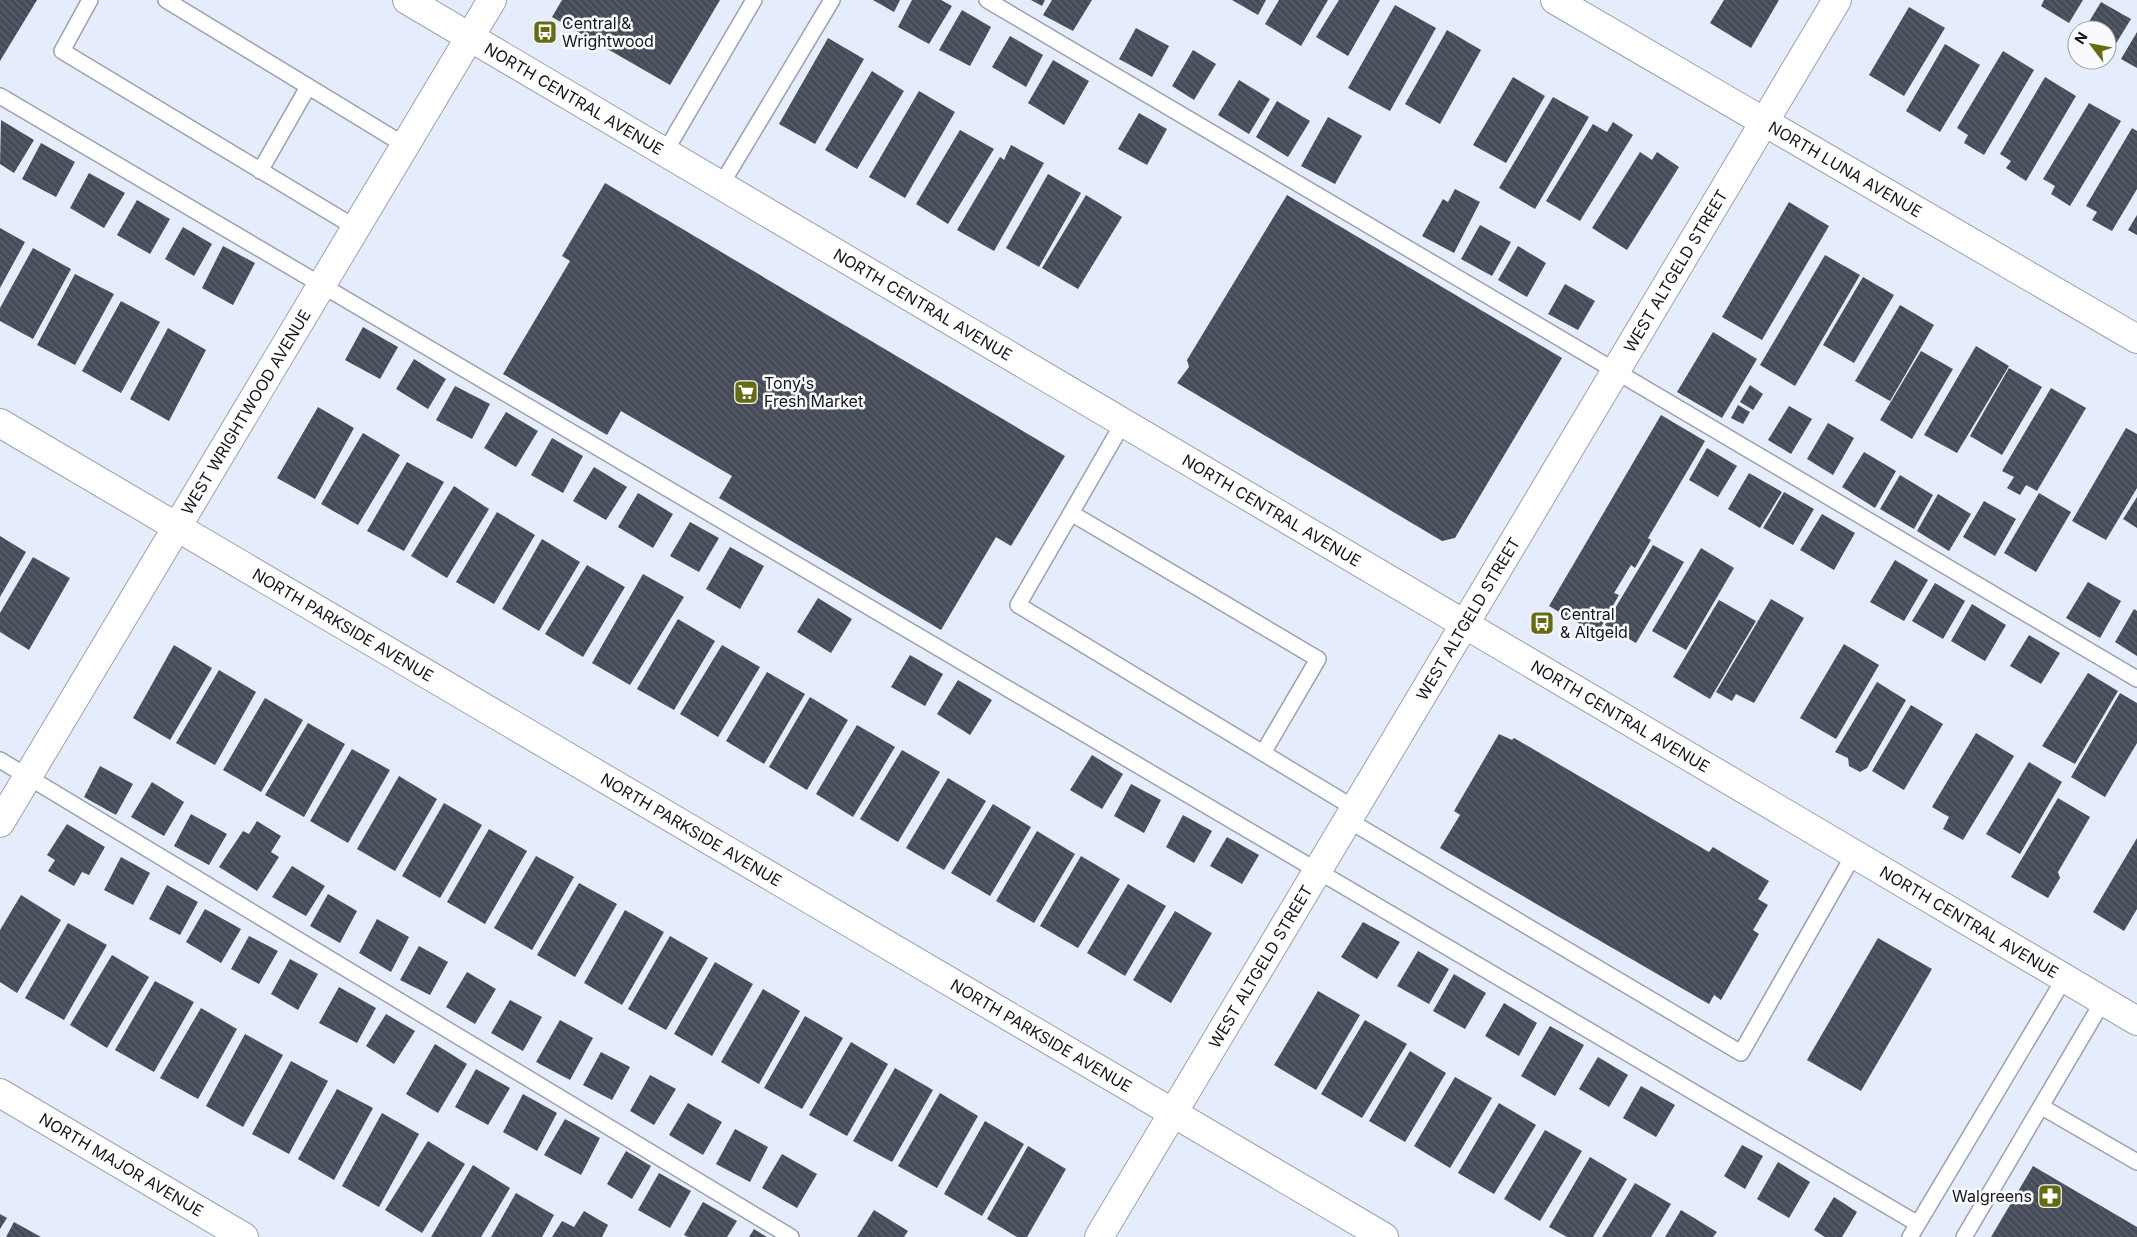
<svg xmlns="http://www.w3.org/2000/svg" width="2137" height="1237" viewBox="0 0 2137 1237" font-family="Inter,sans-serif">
	<defs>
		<pattern id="building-back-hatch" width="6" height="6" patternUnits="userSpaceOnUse" patternTransform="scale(1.25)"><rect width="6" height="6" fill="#454c58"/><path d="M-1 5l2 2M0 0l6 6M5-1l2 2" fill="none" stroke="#5c626c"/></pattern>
	</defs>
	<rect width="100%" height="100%" fill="#e5ecfc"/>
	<path fill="url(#building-back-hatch)" d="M0 0H37L0 61Z
		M562 0H720L670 85 552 17Z
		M873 0H900L894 12Z
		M912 0H941L952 6 929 44 898 27Z
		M1031 0H1045L1042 6Z
		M1052 0H1092L1073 31 1043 15Z
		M1232 0H1266L1258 15Z
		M1279 0H1328L1301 46 1265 24Z
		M1339 0H1380L1348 56 1316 37Z
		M1724 0H1779L1751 48 1710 23Z
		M2044 0H2083L2069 23 2041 6Z
		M2101 2 2131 19 2112 50 2107 47V30H2084Z
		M1395 5 1436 28 1390 111 1348 88Z
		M1909 7 1945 28 1904 96 1869 75Z
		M962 10 991 27 970 66 939 50Z
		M1136 28 1169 46 1152 77 1119 59Z
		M1447 30 1481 50 1440 124 1405 104Z
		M2137 32V68L2121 59Z
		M1010 36 1043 55 1026 87 992 67Z
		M828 38 864 59 815 144 779 124Z
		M1945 44 1980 65 1940 132 1906 111Z
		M1193 50 1216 64 1194 100 1172 86Z
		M2003 51 2034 70 1984 155 1964 143 1968 135 1957 128Z
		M1053 60 1089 81 1064 125 1028 103Z
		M872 71 904 91 857 169 825 150Z
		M1513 77 1545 96 1506 163 1473 145Z
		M2045 77 2076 96 2026 181 2006 168 2011 161 2000 154Z
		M1239 80 1270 99 1249 134 1218 115Z
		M919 91 955 112 905 198 869 177Z
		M1553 97 1589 117 1535 209 1499 188Z
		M1277 101 1310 121 1288 157 1256 137Z
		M2089 103 2121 121 2070 206 2051 194 2055 186 2043 179Z
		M1139 113 1167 129 1147 165 1118 149Z
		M1328 117 1362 136 1335 184 1301 166Z
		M1 120 34 140 14 173 0 164Z
		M1613 122 1633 135 1580 221 1546 201 1593 124 1607 132Z
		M2132 128 2137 131V189L2112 231 2092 220 2097 212 2086 206Z
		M960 130 994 149 948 224 916 204Z
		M41 143 75 162 56 197 22 179Z
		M1011 145 1044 163 994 251 957 230 1000 157 1004 160Z
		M1640 152 1652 160 1657 152 1679 167 1627 250 1592 228Z
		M89 173 125 193 104 228 70 208Z
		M1048 174 1081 193 1039 267 1006 248Z
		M605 183 1065 456 1011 546 996 537 941 630 719 498 732 476 621 411 607 435 503 374 570 261 562 256Z
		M1455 189 1480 202 1454 253 1422 236 1443 199 1448 202Z
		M1086 195 1122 217 1078 289 1042 268Z
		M1287 195 1562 358 1455 538 1442 541 1177 383 1189 367 1187 360Z
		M137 200 170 219 150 254 117 235Z
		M1789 202 1829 226 1762 340 1722 317Z
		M2137 215V235L2128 230Z
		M1480 225 1511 242 1492 276 1461 259Z
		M183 227 212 244 194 276 165 259Z
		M0 228 25 242 0 288Z
		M223 246 255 263 233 305 202 288Z
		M1518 246 1546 263 1527 297 1498 280Z
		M33 248 71 269 33 339 0 321V308Z
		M1825 255 1860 275 1795 386 1760 365Z
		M75 274 114 294 75 365 37 345Z
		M1863 277 1894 295 1854 363 1823 345Z
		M1565 284 1595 301 1578 330 1548 314Z
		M121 301 160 322 121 393 82 371Z
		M1900 305 1934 325 1890 401 1855 381Z
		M363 327 398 347 380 379 345 360Z
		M168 328 206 350 169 421 130 399Z
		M1713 332 1757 359 1722 418 1677 392Z
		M1976 346 2009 366 1957 453 1924 435Z
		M1921 351 1953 369 1912 439 1880 420Z
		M414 359 446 379 428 409 396 389Z
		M2009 368 2042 387 2002 455 1970 436Z
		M1750 385 1763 394 1753 410 1740 402Z
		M455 386 490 404 472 439 436 420Z
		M2051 388 2086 408 2037 491 2026 485 2020 495 2007 488 2014 477 2002 471Z
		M1738 405 1750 412 1743 424 1731 418Z
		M1789 406 1812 419 1791 454 1768 440Z
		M318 407 354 428 315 499 277 478Z
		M506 412 538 431 516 467 484 448Z
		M1661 415 1705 441 1648 538 1651 540 1635 568 1631 565 1614 593 1619 595 1597 634 1549 606Z
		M1828 423 1854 438 1833 475 1807 459Z
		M2126 428 2137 434V488L2106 540 2072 521Z
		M363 433 400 455 358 525 321 504Z
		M552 438 583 456 563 493 531 475Z
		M1707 448 1737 466 1718 497 1689 480Z
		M1864 452 1896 471 1875 508 1842 487Z
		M407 462 444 482 404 551 367 531Z
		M594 467 627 487 606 520 573 501Z
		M1749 473 1782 492 1760 528 1728 509Z
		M1900 475 1933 495 1914 529 1880 509Z
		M454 486 489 509 447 578 411 556Z
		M1784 492 1814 509 1793 545 1763 528Z
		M638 493 673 514 653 548 618 527Z
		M2039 493 2071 512 2036 572 2004 553Z
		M1938 494 1971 514 1949 551 1917 531Z
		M2137 497V528L2123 519Z
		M1984 501 2016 519 1995 556 1963 537Z
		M497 512 535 535 494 604 456 582Z
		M1822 514 1855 533 1834 570 1800 550Z
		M690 522 719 538 699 572 670 556Z
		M0 536 26 552 0 597Z
		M542 539 580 562 539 631 502 609Z
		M1653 545 1684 562 1636 643 1605 625Z
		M730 547 764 566 740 609 706 589Z
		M1701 548 1734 568 1686 650 1652 631Z
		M33 557 70 578 29 650 0 632V613Z
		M1895 560 1928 580 1904 621 1870 602Z
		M587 565 625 587 583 657 545 634Z
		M643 574 684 597 630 685 592 663Z
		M2088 582 2121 601 2100 638 2066 618Z
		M1935 583 1965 601 1943 639 1912 621Z
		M818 598 852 619 831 653 797 632Z
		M1771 599 1804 618 1754 703 1736 694 1732 701 1716 692Z
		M1719 600 1756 621 1710 699 1673 677Z
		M1972 604 2006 625 1985 661 1951 641Z
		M2134 609 2137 611V656L2115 642Z
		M678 619 715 641 674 710 637 689Z
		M2029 635 2060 653 2041 684 2010 666Z
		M1844 644 1879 665 1836 739 1800 718Z
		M174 645 212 668 170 740 133 718Z
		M722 645 760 667 718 737 680 714Z
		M910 655 943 674 925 706 891 687Z
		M219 670 256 692 215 765 176 743Z
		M767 672 805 694 764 764 726 741Z
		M2088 673 2118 691 2075 764 2042 746Z
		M958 680 992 700 970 735 937 714Z
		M1877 682 1906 700 1867 768 1860 772 1849 766 1848 758 1835 752Z
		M2120 693 2137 703V743L2105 797 2071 777Z
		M810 697 848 720 807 790 769 767Z
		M265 698 303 720 261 792 223 770Z
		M1911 705 1943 724 1904 790 1872 771Z
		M308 723 345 744 304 817 265 795Z
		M857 725 895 747 853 817 816 794Z
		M1976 733 2014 756 1963 840 1943 829 1949 817 1932 807Z
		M1499 734 1512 740 1514 738 1709 852 1713 847 1769 881 1758 899 1768 905 1753 930 1759 934 1721 1000 1714 995 1709 1004 1440 848 1460 815 1454 811Z
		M352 749 390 770 348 843 310 821Z
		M902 750 940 772 898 842 860 819Z
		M1092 755 1123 774 1102 809 1070 790Z
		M2029 762 2062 782 2020 854 1986 834Z
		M100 766 133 784 116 815 84 797Z
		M399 776 437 799 395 871 357 849Z
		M948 778 986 801 944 870 906 848Z
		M152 782 184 802 164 836 131 817Z
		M1131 784 1161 800 1144 833 1114 816Z
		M2058 798 2090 817 2058 872 2060 878 2048 898 2011 877Z
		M444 803 482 825 440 898 402 876Z
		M993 804 1031 827 990 896 951 873Z
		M191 814 227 834 209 865 174 846Z
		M1183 815 1212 831 1194 863 1166 847Z
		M257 821 281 836 271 852 279 857 257 891 219 867 243 831 249 834Z
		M67 824 105 847 89 875 82 872 74 886 48 871 55 860 47 855Z
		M489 829 527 851 485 924 447 902Z
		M1037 831 1075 854 1034 923 996 901Z
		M1227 837 1259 855 1242 884 1210 866Z
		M2137 838V909L2124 931 2093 912Z
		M536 856 574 877 532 950 494 928Z
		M1081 856 1120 879 1078 948 1040 926Z
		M121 857 150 873 133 905 104 890Z
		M292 866 325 886 306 916 272 897Z
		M579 883 617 904 575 977 537 955Z
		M1128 884 1166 906 1125 976 1087 953Z
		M167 885 198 902 180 935 149 919Z
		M328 894 357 911 340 943 310 926Z
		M21 895 61 920 17 993 0 982V930Z
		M205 909 241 929 221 963 186 942Z
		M625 910 664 932 622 1005 584 983Z
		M1175 911 1212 933 1171 1003 1133 980Z
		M377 919 409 937 391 972 359 953Z
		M1363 922 1400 942 1377 979 1341 957Z
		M68 923 107 945 64 1020 25 998Z
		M249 936 278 951 259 984 231 969Z
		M670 936 708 958 666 1030 628 1009Z
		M1878 938 1932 969 1861 1091 1807 1060Z
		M419 946 448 962 430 995 400 980Z
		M1418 951 1449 969 1429 1004 1397 986Z
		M112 955 149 977 107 1048 70 1025Z
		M290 959 318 974 298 1010 271 994Z
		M715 962 753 984 712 1056 674 1034Z
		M467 972 496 989 475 1024 446 1007Z
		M1454 974 1486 993 1465 1029 1433 1011Z
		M155 981 194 1002 154 1072 115 1050Z
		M339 987 376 1008 357 1043 319 1023Z
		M763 989 800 1011 759 1084 721 1062Z
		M1318 991 1360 1015 1316 1090 1274 1065Z
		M510 1000 542 1017 523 1051 491 1033Z
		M1504 1003 1537 1023 1519 1056 1485 1036Z
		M201 1008 237 1029 198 1099 160 1078Z
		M386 1014 415 1031 394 1064 366 1046Z
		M805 1016 843 1038 802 1109 764 1088Z
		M560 1020 593 1038 570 1080 536 1062Z
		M1365 1020 1407 1044 1362 1118 1321 1094Z
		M1550 1026 1584 1045 1555 1096 1521 1076Z
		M245 1034 283 1055 243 1127 206 1106Z
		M851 1042 888 1064 847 1136 809 1115Z
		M435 1044 467 1064 438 1113 406 1094Z
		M1410 1051 1446 1073 1405 1142 1369 1121Z
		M601 1052 630 1067 612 1100 583 1085Z
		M1598 1057 1628 1075 1609 1107 1579 1089Z
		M291 1061 328 1081 289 1154 252 1134Z
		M895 1068 933 1090 892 1162 853 1141Z
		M476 1069 510 1088 488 1125 455 1107Z
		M650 1075 676 1089 654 1125 630 1111Z
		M1455 1077 1492 1098 1450 1168 1414 1146Z
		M1641 1086 1675 1105 1656 1137 1623 1118Z
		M337 1089 373 1108 334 1180 298 1159Z
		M940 1093 978 1116 937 1188 898 1166Z
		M523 1094 557 1113 537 1151 503 1132Z
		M688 1103 722 1122 703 1155 669 1135Z
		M1499 1103 1536 1125 1494 1194 1458 1173Z
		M382 1113 419 1134 379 1207 342 1186Z
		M565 1119 600 1138 581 1175 544 1155Z
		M985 1121 1024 1144 982 1216 944 1194Z
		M735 1129 768 1147 750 1182 716 1164Z
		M1545 1130 1582 1151 1540 1221 1504 1199Z
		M428 1141 465 1164 422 1233 385 1210Z
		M1742 1145 1763 1156 1745 1189 1724 1176Z
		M1028 1146 1066 1169 1027 1237H1017L987 1219Z
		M626 1151 651 1166 632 1199 607 1184Z
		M782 1154 817 1174 797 1208 762 1188Z
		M1590 1157 1627 1179 1593 1237H1567L1549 1227Z
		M1778 1162 1810 1182 1789 1218 1757 1199Z
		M473 1165 510 1188 481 1237H431Z
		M2033 1166 2137 1227V1237H1991Z
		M659 1173 691 1191 670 1228 638 1210Z
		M1635 1183 1671 1204 1651 1237H1602Z
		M516 1193 554 1215 542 1237H491Z
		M1834 1197 1857 1212 1842 1237H1825L1814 1230Z
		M703 1202 737 1221 727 1237H688L684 1235Z
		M874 1210 908 1231 904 1237H857Z
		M1681 1210 1717 1232 1713 1237H1665Z
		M584 1211 608 1225 602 1237H552L562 1221 574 1227Z
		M0 1214 7 1218 0 1229Z
		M14 1222 41 1237H6Z
		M754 1229 767 1237H749Z"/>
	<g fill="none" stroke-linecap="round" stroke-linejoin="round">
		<g stroke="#9aa2b0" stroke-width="18">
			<path id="service" d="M90 0 62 51 356 228
				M166 0 406 146
				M987 0 2137 679
				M0 96 1918 1224
				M665 152 754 0
				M260 171 308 87
				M721 185 832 0
				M1123 423 1018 605 1354 808
				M1071 513 1318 659 1263 753
				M0 760 791 1237
				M1348 820 1741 1053 1854 854
				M2042 1107 2137 1162
				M1910 1237 2064 979
				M1964 1237 2103 1001"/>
		</g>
		<g stroke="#9aa2b0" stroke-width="30">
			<g id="minor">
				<path id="s1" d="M1555 0 2137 339"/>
				<path id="s2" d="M0 423 1384 1237"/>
				<path id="s3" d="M0 823 492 0"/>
				<path id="s4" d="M0 1093 244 1237"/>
				<path id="s5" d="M1099 1237 1837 0"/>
			</g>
		</g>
		<g stroke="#9aa2b0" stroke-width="30">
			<g id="tertiary">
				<path id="s6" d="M407 0 2137 1021"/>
			</g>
		</g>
		<use href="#service" stroke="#fff" stroke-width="15"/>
		<use href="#minor" stroke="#fff" stroke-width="28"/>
		<use href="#tertiary" stroke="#fff" stroke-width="28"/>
	</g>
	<defs>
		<g id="bus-square" transform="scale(1.25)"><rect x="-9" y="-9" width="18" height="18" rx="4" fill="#646b10" stroke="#f8fafd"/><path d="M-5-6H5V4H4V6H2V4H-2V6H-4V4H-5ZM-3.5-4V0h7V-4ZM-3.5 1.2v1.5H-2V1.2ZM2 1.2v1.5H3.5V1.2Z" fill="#fff"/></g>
		<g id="supermarket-square" transform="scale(1.25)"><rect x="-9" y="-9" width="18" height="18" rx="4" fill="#646b10" stroke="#f8fafd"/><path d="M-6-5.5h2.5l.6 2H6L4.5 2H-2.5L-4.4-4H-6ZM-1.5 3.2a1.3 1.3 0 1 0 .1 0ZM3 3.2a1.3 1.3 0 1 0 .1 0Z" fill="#fff"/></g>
		<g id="pharmacy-square" transform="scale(1.25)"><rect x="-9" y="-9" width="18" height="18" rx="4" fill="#646b10" stroke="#f8fafd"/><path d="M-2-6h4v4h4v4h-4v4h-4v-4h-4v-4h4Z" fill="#fff"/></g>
	</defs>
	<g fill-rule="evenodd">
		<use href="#bus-square" x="545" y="32"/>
		<use href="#supermarket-square" x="746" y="392"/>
		<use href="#bus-square" x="1542" y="623"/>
		<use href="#pharmacy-square" x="2050" y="1196"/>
	</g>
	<g text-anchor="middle" stroke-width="5" stroke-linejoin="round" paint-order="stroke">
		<g font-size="16" fill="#13161b" stroke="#f8fafd" text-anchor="start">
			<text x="562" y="29">Central &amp;<tspan x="562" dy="18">Wrightwood</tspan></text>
			<text x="764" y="389">Tony's<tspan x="764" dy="18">Fresh Market</tspan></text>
			<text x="1560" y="620">Central<tspan x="1560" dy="18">&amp; Altgeld</tspan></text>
			<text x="2032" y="1202" text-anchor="end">Walgreens</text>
		</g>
		<g font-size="16" fill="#13161b" stroke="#f8fafd">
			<text dy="6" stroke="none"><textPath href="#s6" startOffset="194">NORTH CENTRAL AVENUE</textPath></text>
			<text dy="6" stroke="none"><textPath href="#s1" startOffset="336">NORTH LUNA AVENUE</textPath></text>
			<text dy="6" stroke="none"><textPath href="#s5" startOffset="1125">WEST ALTGELD STREET</textPath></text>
			<text dy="6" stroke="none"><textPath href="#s6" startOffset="599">NORTH CENTRAL AVENUE</textPath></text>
			<text dy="6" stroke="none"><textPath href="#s3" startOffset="479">WEST WRIGHTWOOD AVENUE</textPath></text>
			<text dy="6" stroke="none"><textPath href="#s6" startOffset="1004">NORTH CENTRAL AVENUE</textPath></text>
			<text dy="6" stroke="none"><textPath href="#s5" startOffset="720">WEST ALTGELD STREET</textPath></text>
			<text dy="6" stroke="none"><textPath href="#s2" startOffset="398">NORTH PARKSIDE AVENUE</textPath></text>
			<text dy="6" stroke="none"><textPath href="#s6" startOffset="1409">NORTH CENTRAL AVENUE</textPath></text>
			<text dy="6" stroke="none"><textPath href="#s2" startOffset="802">NORTH PARKSIDE AVENUE</textPath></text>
			<text dy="6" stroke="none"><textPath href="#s6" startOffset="1814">NORTH CENTRAL AVENUE</textPath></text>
			<text dy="6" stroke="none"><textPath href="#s5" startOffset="315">WEST ALTGELD STREET</textPath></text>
			<text dy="6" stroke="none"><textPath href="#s2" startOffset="1208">NORTH PARKSIDE AVENUE</textPath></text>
			<text dy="6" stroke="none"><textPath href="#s4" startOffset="141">NORTH MAJOR AVENUE</textPath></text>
		</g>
	</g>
	<g transform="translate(2092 45) rotate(302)"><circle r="24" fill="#f8fafd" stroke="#9c9fa3"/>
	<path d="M0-4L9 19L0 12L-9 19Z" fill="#646b10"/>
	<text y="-8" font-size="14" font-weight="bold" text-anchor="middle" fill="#13161b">N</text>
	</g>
</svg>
